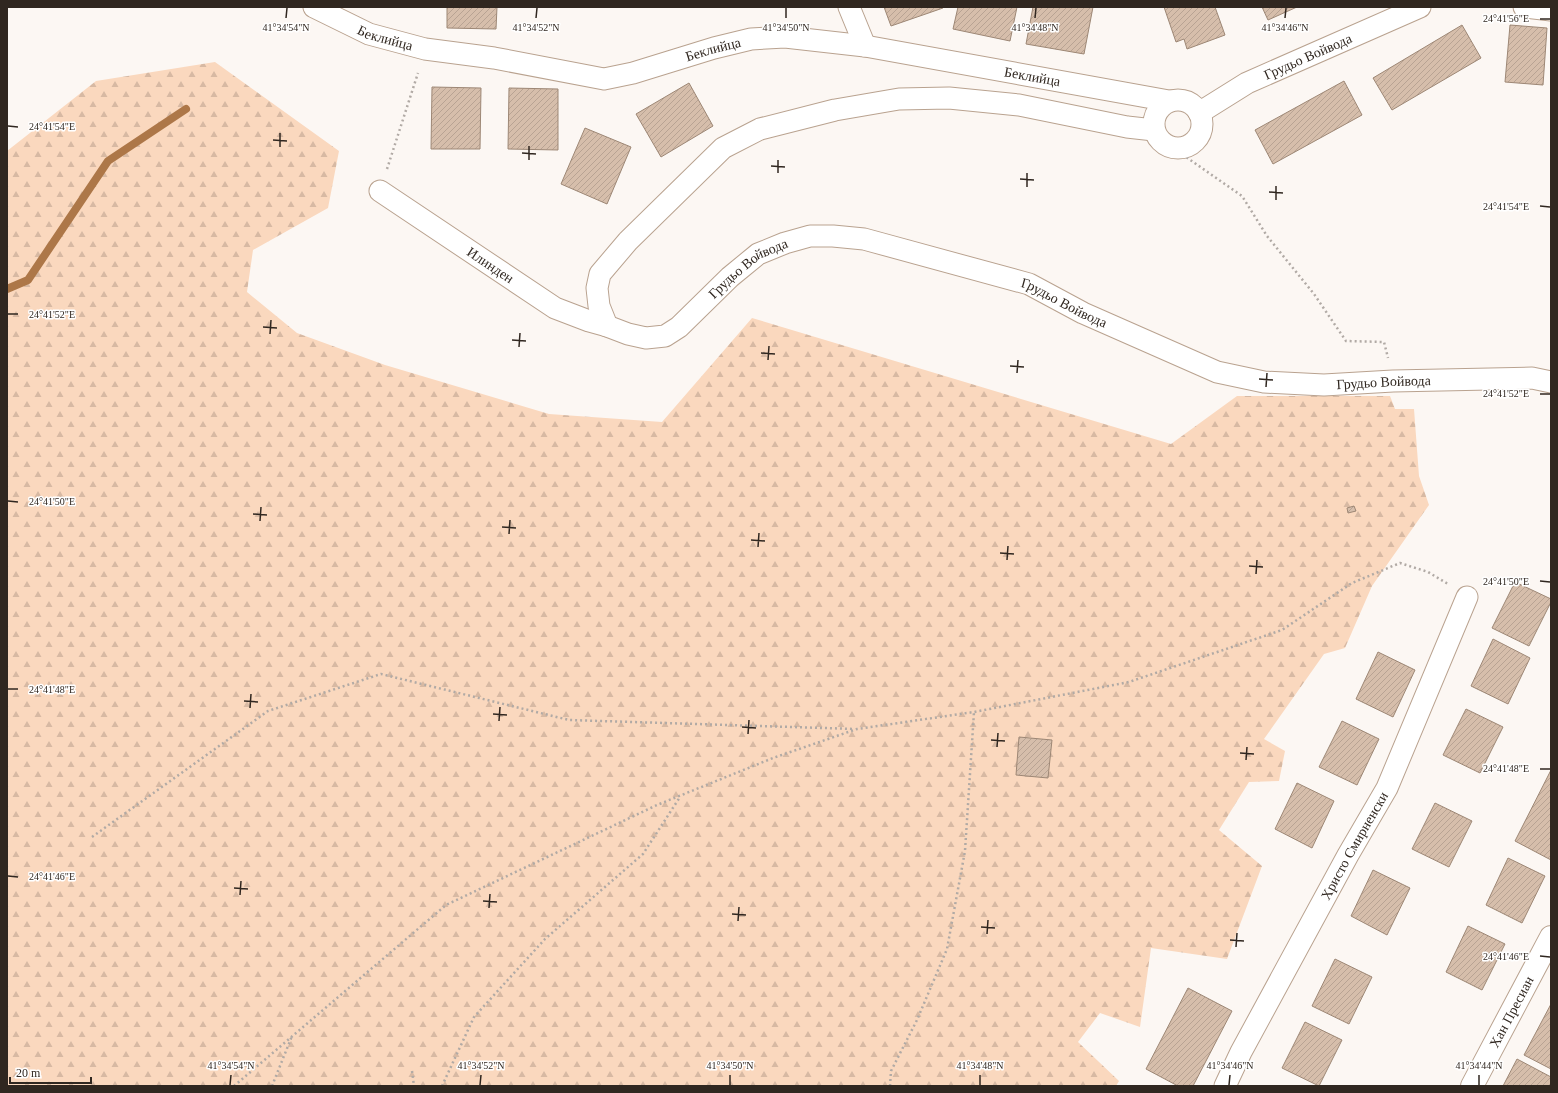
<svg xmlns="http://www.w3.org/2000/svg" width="1558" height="1093" viewBox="0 0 1558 1093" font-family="'Times New Roman',serif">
	<defs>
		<pattern id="forest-firs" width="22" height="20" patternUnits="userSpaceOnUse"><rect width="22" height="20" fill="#fad8be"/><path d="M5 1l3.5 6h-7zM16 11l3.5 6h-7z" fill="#d7b9a3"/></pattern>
		<pattern id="building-hatch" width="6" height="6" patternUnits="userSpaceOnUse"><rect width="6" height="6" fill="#d6beab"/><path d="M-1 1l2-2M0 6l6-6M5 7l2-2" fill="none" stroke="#b8a393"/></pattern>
	</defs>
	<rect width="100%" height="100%" fill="#fcf7f3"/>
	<path fill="url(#forest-firs)" d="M215 62 339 151 328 208 253 250 247 292 297 333 385 365 549 414 662 422 752 318 1171 444 1237 396H1390L1395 409H1414L1419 476 1429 505 1372 586 1345 648 1324 654 1264 739 1285 751 1279 781 1249 782 1219 830 1262 866 1227 959 1151 948 1140 1027 1100 1013 1078 1042 1119 1081 1116 1086H7V151L96 81Z"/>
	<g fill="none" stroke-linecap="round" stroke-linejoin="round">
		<path stroke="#ad7748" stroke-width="8" d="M7 289 28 280 108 161 186 109"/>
	</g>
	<path fill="url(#building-hatch)" stroke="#9d8775" d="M447 7H497L496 29 447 28Z
		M884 7H943V8L891 26Z
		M958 7H1017L1010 41 953 29Z
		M1033 7H1093L1084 54 1026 44Z
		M1164 7H1215L1225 35 1187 49 1184 39 1176 42Z
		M1262 7H1297L1268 20Z
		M1462 25 1481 58 1392 110 1373 78Z
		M1510 25 1547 28 1543 85 1505 82Z
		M1344 81 1362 115 1273 164 1255 130Z
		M689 83 713 126 661 157 636 114Z
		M432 87 481 88 480 149H431Z
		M509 88 558 89V150L508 149Z
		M585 128 631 147 607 204 561 184Z
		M1354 506 1356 511 1348 513 1347 508Z
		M1515 582 1551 599V602L1529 646 1492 628Z
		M1493 639 1530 658 1508 704 1471 686Z
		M1378 652 1415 670 1393 717 1356 699Z
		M1466 709 1503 727 1480 773 1443 755Z
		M1342 721 1379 739 1357 785 1319 767Z
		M1019 737 1052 740 1048 778 1016 775Z
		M1551 770V860L1515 841Z
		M1297 783 1334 801 1312 848 1275 829Z
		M1435 803 1472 821 1449 867 1412 849Z
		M1508 858 1545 876 1522 923 1486 905Z
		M1373 870 1410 888 1387 935 1351 916Z
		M1468 926 1505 944 1482 990 1446 972Z
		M1335 959 1372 977 1349 1024 1312 1006Z
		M1188 988 1232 1011 1193 1086H1178L1146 1069Z
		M1551 1004V1069L1524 1055Z
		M1305 1022 1342 1040 1319 1086 1282 1068Z
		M1517 1059 1551 1077V1086H1503Z"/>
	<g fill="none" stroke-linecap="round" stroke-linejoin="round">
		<g stroke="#b9a28f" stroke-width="23">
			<g id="minor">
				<path id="s1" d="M314 7 369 34 425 49 494 58 604 79 633 73 714 48 751 39 785 37 865 46 1169 101"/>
				<path d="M849 7 865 46"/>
				<path d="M1524 7 1551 10"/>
				<circle cx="1178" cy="124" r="24"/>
				<path id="s2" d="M1199 113 1247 83 1420 7"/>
				<path id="s3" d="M1154 130 1127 127 1019 105 949 98 899 99 835 110 760 129 723 148 628 241 600 274 597 288 599 306 607 326 628 334 646 338 665 336 679 327 730 277 758 254 785 243 810 236H833L864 239 1029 284 1083 313 1217 372 1264 382 1324 385 1393 381 1532 378 1551 382"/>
				<path id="s4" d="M380 191 555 308 589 321 607 326"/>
				<path id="s5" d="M1225 1086 1241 1052 1348 855 1387 788 1467 597"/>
			</g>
		</g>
		<g stroke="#b9a28f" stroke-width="24">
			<g id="tertiary">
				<path id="s6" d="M1472 1086 1551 937"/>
			</g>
		</g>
		<path stroke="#b1aaa5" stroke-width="2.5" stroke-dasharray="2 3" stroke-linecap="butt" d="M1181 149 1186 157 1242 196 1267 236 1314 294 1346 341 1384 342 1388 358
			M387 169 418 73
			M92 837 268 711 381 674 569 720 855 729
			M412 1071 414 1086
			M234 1086 446 905 657 805 773 758 857 729 974 712 1129 682 1282 630 1352 583 1400 563 1428 572 1448 584
			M272 1086 292 1036
			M442 1086 474 1017 545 939 643 854 680 797
			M890 1086 891 1071 917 1020 947 949 965 851 974 712"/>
		<use href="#minor" stroke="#fff" stroke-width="21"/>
		<use href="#tertiary" stroke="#fff" stroke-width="22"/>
	</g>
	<path fill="none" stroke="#302720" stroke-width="1.5" d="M286 18 287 8M536 18 537 8M786 18V8M1035 18 1036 8M1285 18 1286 8M1540 19H1550M8 126 18 127M273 140 287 141M280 147V133M522 153 536 154M529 160V146M771 166 785 167M778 173V160M1020 179 1034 180M1027 187V173M1269 192 1283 193M1276 200V186M1540 206 1550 207M8 314H18M263 327 277 328M270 334 271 320M512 340 526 341M519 347 520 333M761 353 775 354M768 360 769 346M1010 366 1024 367M1017 373 1018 360M1259 379 1273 380M1266 387 1267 373M1540 394H1550M8 501 18 502M253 514 267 515M260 521 261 507M502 527 516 528M509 534 510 520M751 540 765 541M758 547 759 533M1000 553 1014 554M1007 560 1008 546M1249 566 1263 567M1256 574 1257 560M1540 581 1550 582M8 689H18M244 701 258 702M250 708 251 694M493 714 507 715M499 721 500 707M742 727 756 728M748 734 749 720M991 740 1005 741M997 747 998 733M1240 753 1254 754M1246 760 1247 747M1540 769H1550M8 876 18 877M234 888 248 889M240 895 241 881M483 901 497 902M489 908 490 894M732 914 746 915M738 921 739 907M981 927 995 928M987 934 988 920M1230 940 1244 941M1236 947 1237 933M1540 956 1550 957M230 1085 231 1075M480 1085 481 1075M730 1085V1075M980 1085V1075M1229 1085 1230 1075M1479 1085V1075"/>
	<g text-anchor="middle" stroke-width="3" stroke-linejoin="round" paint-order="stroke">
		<g font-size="14" fill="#302720" stroke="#fff">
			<text dy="5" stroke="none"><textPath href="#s1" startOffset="78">Беклийца</textPath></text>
			<text dy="5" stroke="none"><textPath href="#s1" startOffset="414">Беклийца</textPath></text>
			<text dy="5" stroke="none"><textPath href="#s2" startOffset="123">Грудьо Войвода</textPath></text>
			<text dy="5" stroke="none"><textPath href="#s1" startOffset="738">Беклийца</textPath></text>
			<text dy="5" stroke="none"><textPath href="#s4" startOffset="133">Илинден</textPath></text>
			<text dy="5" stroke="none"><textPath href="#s3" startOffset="840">Грудьо Войвода</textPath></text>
			<text dy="5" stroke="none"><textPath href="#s3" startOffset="1176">Грудьо Войвода</textPath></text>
			<text dy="5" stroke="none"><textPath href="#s3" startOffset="1512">Грудьо Войвода</textPath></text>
			<text dy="5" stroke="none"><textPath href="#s5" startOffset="273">Христо Смирненски</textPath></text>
			<text dy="5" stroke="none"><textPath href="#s6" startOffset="84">Хан Пресиан</textPath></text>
		</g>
	</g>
	<g font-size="10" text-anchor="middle" fill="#302720" stroke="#fff" stroke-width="3" stroke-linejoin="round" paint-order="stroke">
		<text x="1506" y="22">24°41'56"E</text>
		<text x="286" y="31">41°34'54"N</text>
		<text x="536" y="31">41°34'52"N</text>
		<text x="786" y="31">41°34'50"N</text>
		<text x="1035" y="31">41°34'48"N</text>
		<text x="1285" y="31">41°34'46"N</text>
		<text x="52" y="130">24°41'54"E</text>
		<text x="1506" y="210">24°41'54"E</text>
		<text x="52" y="318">24°41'52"E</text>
		<text x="1506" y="397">24°41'52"E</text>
		<text x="52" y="505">24°41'50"E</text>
		<text x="1506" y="585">24°41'50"E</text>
		<text x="52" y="693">24°41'48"E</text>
		<text x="1506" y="772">24°41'48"E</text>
		<text x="52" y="880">24°41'46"E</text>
		<text x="1506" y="960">24°41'46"E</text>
		<text x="231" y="1069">41°34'54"N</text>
		<text x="481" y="1069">41°34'52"N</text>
		<text x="730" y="1069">41°34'50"N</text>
		<text x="980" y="1069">41°34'48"N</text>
		<text x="1230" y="1069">41°34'46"N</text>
		<text x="1479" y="1069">41°34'44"N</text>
	</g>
	<rect width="1558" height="1093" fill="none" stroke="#302720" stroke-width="16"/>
	<path d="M10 1077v6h81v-6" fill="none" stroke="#302720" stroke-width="2"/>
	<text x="16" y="1077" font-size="12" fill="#302720" stroke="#ffffff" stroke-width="3" paint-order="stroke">20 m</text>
</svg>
